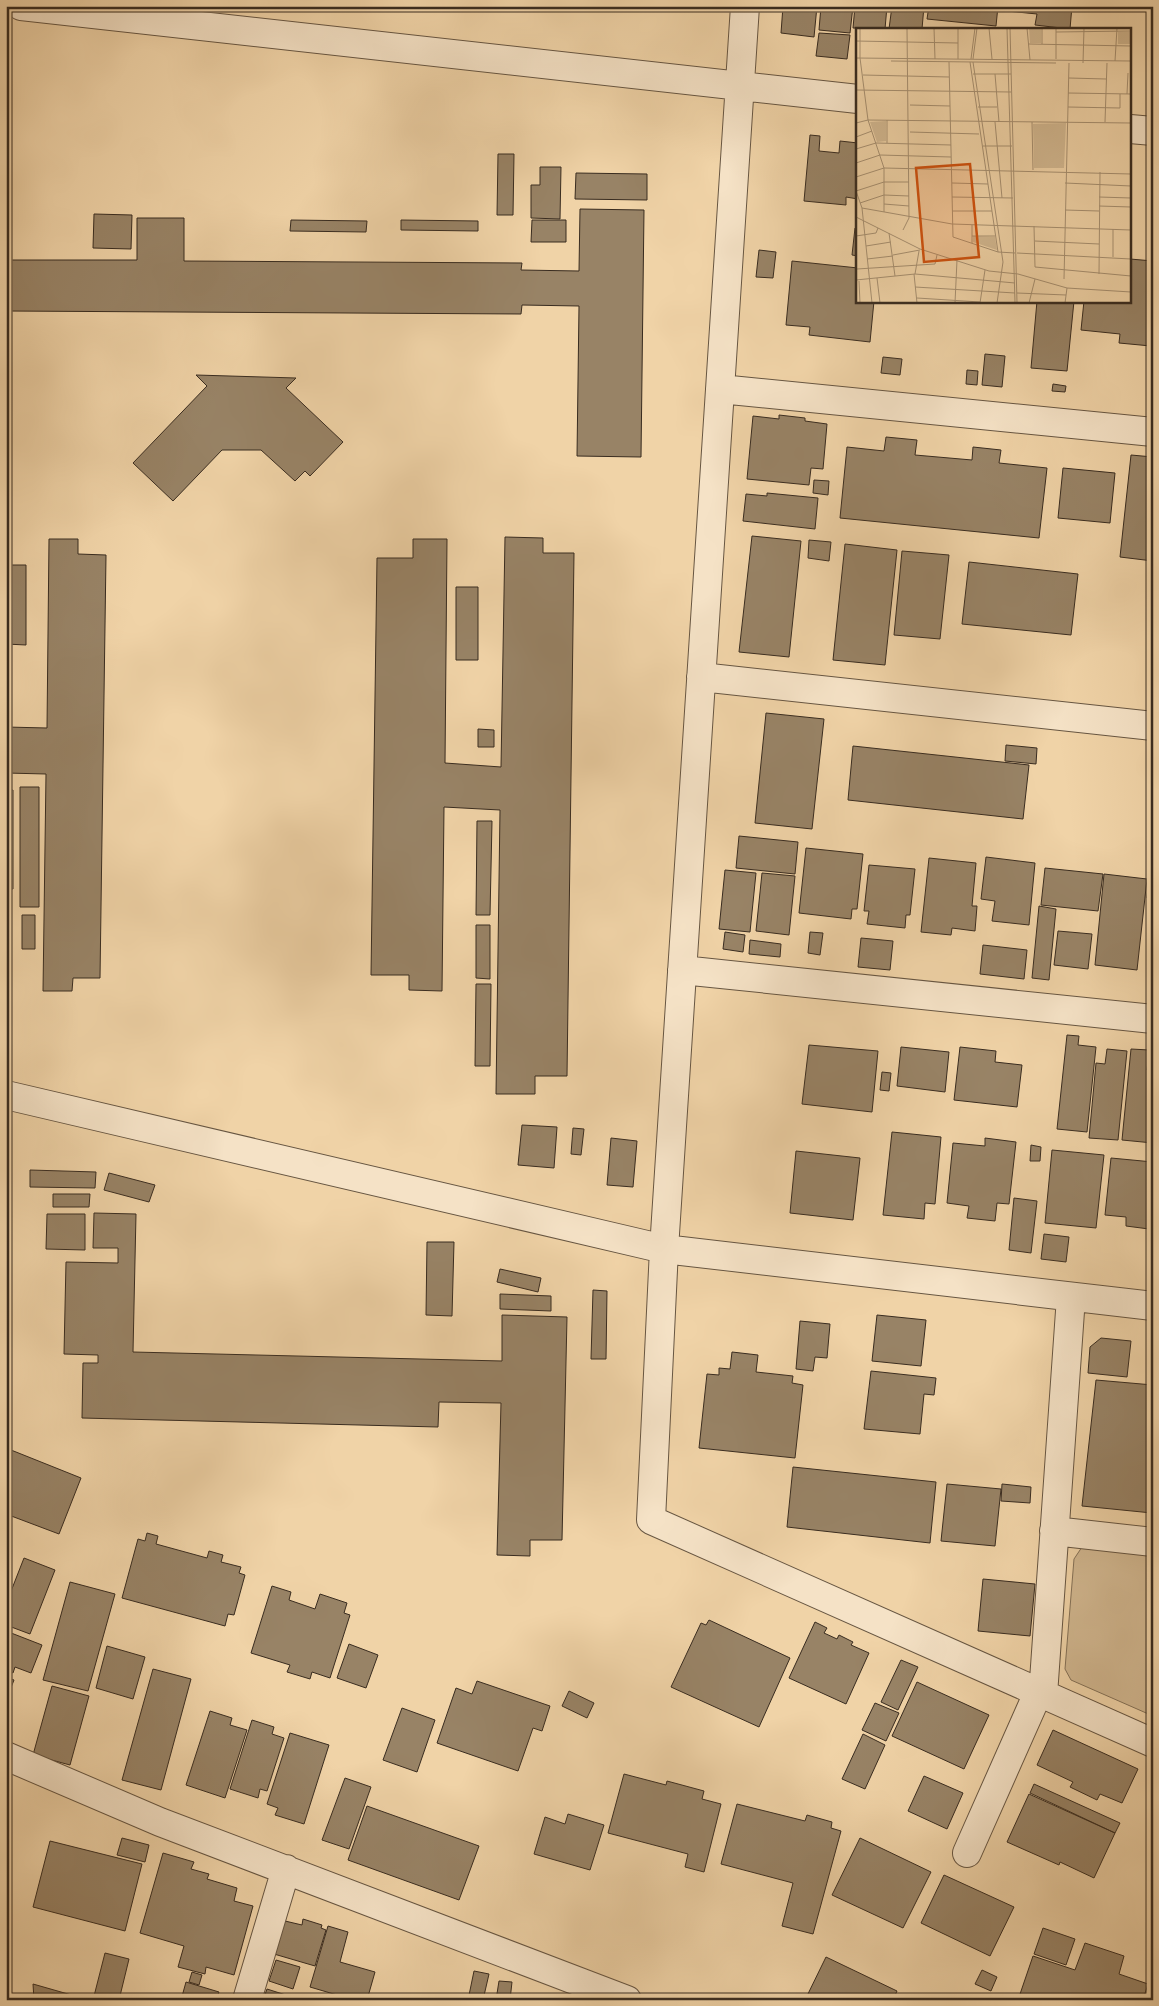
<svg xmlns="http://www.w3.org/2000/svg" width="1159" height="2006" viewBox="0 0 1159 2006" font-family="'IM FELL French Canon',serif">
	<rect width="100%" height="100%" fill="#f0d3a7"/>
	<filter id="stains"><feTurbulence type="fractalNoise" baseFrequency=".004" numOctaves="4"/><feColorMatrix values="0 0 0 0 .2 0 0 0 0 .09 0 0 0 0 .02 0 0 0 .5 -.17"/></filter>
	<radialGradient id="worn" r=".72"><stop offset=".6" stop-color="#630" stop-opacity="0"/><stop offset="1" stop-color="#630" stop-opacity=".3"/></radialGradient>
	<path fill="#d1b790" stroke="#857258" d="M1082 1547 1153 1555V1716L1071 1680 1065 1669 1074 1559Z"/>
	<path fill="#988366" stroke="#392c20" d="M783 6H817L814 37 781 33Z
		M821 6H853L850 33 819 30Z
		M855 6H887L885 29 853 28Z
		M892 6H924L922 29H889Z
		M929 6H998L996 26 927 19Z
		M1007 6H1072L1070 29 1035 25 1037 14 1007 11Z
		M819 33 850 35 847 59 816 56Z
		M810 135 820 136 819 151 839 153 840 141 858 143V199L846 197V205L804 201Z
		M498 154H514L513 215H497Z
		M540 167H561L560 219 531 218V185H540Z
		M576 173 647 174V200L575 199Z
		M580 209 644 210 641 457 577 456 579 306 522 305 521 314 6 311V260H137V218H184V261L522 263 521 270 579 271Z
		M94 214 132 215 131 249 93 248Z
		M291 220 367 221 366 232 290 231Z
		M401 220 478 221V231L401 230Z
		M532 220H566V242H531Z
		M855 228H858V256L852 255Z
		M759 250 776 252 773 278 756 277Z
		M1130 259 1153 261V338H1151V346L1119 343 1120 334 1081 330 1084 301H1130Z
		M792 261 858 268V301H874L870 342 809 335 810 327 786 325Z
		M1037 301H1074L1067 371 1031 368Z
		M985 354 1005 356 1002 387 982 385Z
		M883 357 902 359 900 375 881 373Z
		M967 370 978 371 977 385 966 384Z
		M196 375 296 378 286 388 343 442 310 476 305 471 295 481 261 450H222L173 501 133 463 207 386Z
		M1053 384 1066 386 1065 392 1052 391Z
		M779 415 805 418V421L827 424 823 469 811 468 809 485 747 479 753 416 779 419Z
		M886 437 917 440 915 455 972 460 973 447 1001 450 999 463 1047 468 1039 538 840 518 847 447 884 451Z
		M1131 455 1153 457V561L1120 557Z
		M1063 468 1115 473 1110 523 1058 518Z
		M814 480 829 481 828 495 813 493Z
		M767 493 818 498 815 529 743 521 746 494 767 496Z
		M752 536 801 541 789 657 739 652Z
		M505 537 543 538V553H574L567 1076H535V1094H496L500 810 444 807 442 991 409 990V975H371L377 558H413V539H447L445 763 501 767Z
		M49 539H78V554L106 555 100 978H73L72 991H43L46 774 6 773V727L47 728Z
		M809 540 831 542 829 561 808 558Z
		M845 544 897 550 885 665 833 660Z
		M902 551 949 555 940 639 894 635Z
		M969 562 1078 574 1071 635 962 624Z
		M6 565H26V645L6 644Z
		M456 587H478V660H456Z
		M766 713 824 719 812 829 755 823Z
		M478 729 494 730V747H478Z
		M1006 745 1037 748 1036 764 1005 761Z
		M853 746 1029 765 1023 819 848 800Z
		M20 787H39V907H20Z
		M6 790H13V889H6Z
		M477 821H492L490 915H476Z
		M739 836 798 842 795 874 736 868Z
		M1152 845H1153V899L1147 898Z
		M806 848 863 854 857 909H852L851 919 799 913Z
		M986 857 1035 863 1029 925 992 921 995 901 981 899Z
		M929 858 976 863 972 906H977L975 931 952 928 951 935 921 932Z
		M869 865 915 869 910 915H906L905 928 867 924 869 911H864Z
		M1045 868 1103 874 1098 911 1041 905Z
		M725 870 756 873 750 932 719 929Z
		M762 873 795 876 789 935 756 931Z
		M1104 874 1147 879 1137 970 1095 965Z
		M1039 906 1056 909 1049 980 1032 978Z
		M6 911H10L9 946H6Z
		M22 915H35V949H22Z
		M476 925H490V979L476 978Z
		M1058 931 1092 934 1088 969 1054 965Z
		M725 932 745 935 743 952 723 949Z
		M810 932 823 933 820 955 808 953Z
		M861 938 893 941 890 970 858 967Z
		M750 940 781 944 780 957 749 954Z
		M983 945 1027 950 1024 979 980 974Z
		M476 984H491L490 1066H475Z
		M1067 1035 1079 1036 1078 1045 1096 1047 1087 1132 1057 1129Z
		M809 1045 878 1051 872 1112 802 1104Z
		M901 1047 949 1052 945 1092 897 1086Z
		M960 1047 996 1051 995 1062 1022 1065 1017 1107 954 1100Z
		M1107 1049 1127 1051 1118 1140 1089 1138 1096 1063 1105 1064Z
		M1131 1049 1149 1050 1147 1070H1153V1143L1122 1140Z
		M882 1072 891 1073 889 1091 880 1090Z
		M522 1125 557 1127 554 1168 518 1165Z
		M573 1128 584 1129 581 1155 571 1154Z
		M892 1132 941 1137 935 1204 925 1203 924 1219 883 1215Z
		M611 1138 637 1141 633 1187 607 1185Z
		M985 1138 1016 1142 1009 1204 997 1203 995 1221 967 1218 969 1206 947 1203 953 1143 985 1146Z
		M1031 1145 1041 1147 1040 1161H1030Z
		M1052 1150 1104 1155 1096 1228 1045 1223Z
		M796 1151 860 1158 853 1220 790 1213Z
		M1111 1158 1153 1162V1220H1151L1149 1229 1126 1226V1217L1105 1215Z
		M30 1170 96 1172 95 1188 30 1187Z
		M109 1173 155 1185 149 1202 104 1190Z
		M53 1194H90L89 1207H53Z
		M1014 1198 1037 1201 1031 1253 1009 1250Z
		M94 1213 136 1214 133 1352 502 1361V1315L567 1317 562 1540H530V1556L497 1555 501 1403 439 1402 438 1427 82 1418 83 1363H98V1355L64 1354 66 1262 118 1263V1248H93Z
		M47 1214H85V1250L46 1249Z
		M1044 1234 1069 1237 1066 1262 1041 1259Z
		M427 1242H454L452 1316 426 1315Z
		M500 1269 541 1278 538 1292 497 1282Z
		M593 1290 607 1291 606 1359H591Z
		M500 1294 551 1296V1311L500 1309Z
		M877 1315 926 1320 921 1366 872 1361Z
		M800 1321 830 1324 827 1358 815 1357 813 1371 796 1369Z
		M1101 1338 1131 1341 1127 1377 1088 1373 1090 1347Z
		M732 1352 758 1355 756 1372 793 1376 792 1383 803 1385 795 1458 699 1448 707 1374 719 1375V1368L730 1369Z
		M871 1371 936 1378 934 1395 924 1394 920 1434 864 1429Z
		M1096 1380 1153 1385 1152 1513 1082 1506Z
		M6 1448 81 1478 59 1534 6 1514Z
		M793 1467 936 1482 930 1543 787 1527Z
		M947 1484 1001 1489 995 1546 941 1541Z
		M1002 1484 1031 1487 1030 1503 1001 1501Z
		M147 1533 158 1536 156 1544 207 1558 209 1551 223 1555 221 1562 241 1567 239 1573 245 1575 234 1615 228 1614 225 1626 122 1598 138 1539 145 1541Z
		M24 1558 55 1570 30 1634 6 1625V1604Z
		M983 1579 1035 1584 1030 1636 978 1631Z
		M70 1582 115 1594 88 1691 43 1680Z
		M272 1586 291 1592 289 1600 315 1609 320 1594 347 1603 344 1613 350 1615 330 1678 312 1672 310 1679 287 1672 290 1665 251 1653Z
		M709 1620 790 1658 759 1727 671 1687 701 1623 706 1625Z
		M815 1622 827 1628 824 1633 837 1639 839 1635 853 1642 851 1645 869 1653 846 1704 789 1678Z
		M6 1631 42 1645 31 1673 15 1667 13 1673 6 1670Z
		M349 1644 378 1655 366 1688 337 1678Z
		M107 1646 145 1657 133 1699 96 1688Z
		M901 1660 918 1667 898 1710 881 1702Z
		M153 1669 191 1679 161 1790 122 1780Z
		M6 1677 14 1680 6 1700Z
		M477 1681 550 1706 542 1731 533 1728 518 1771 437 1743 456 1688 472 1694Z
		M917 1682 989 1715 964 1769 892 1736Z
		M52 1686 89 1696 70 1765 33 1755Z
		M569 1691 594 1703 587 1718 562 1706Z
		M875 1703 899 1713 886 1741 862 1730Z
		M402 1708 435 1720 417 1772 383 1760Z
		M210 1711 232 1718 230 1725 247 1730 225 1798 186 1785Z
		M252 1720 274 1727 272 1734 284 1738 267 1791 260 1789 258 1798 230 1789Z
		M1053 1730 1138 1769 1122 1803 1100 1794 1097 1800 1070 1787 1073 1782 1037 1765Z
		M290 1733 329 1745 304 1824 275 1815 278 1808 267 1804Z
		M863 1734 885 1745 865 1789 842 1779Z
		M624 1774 666 1785 667 1781 704 1791 702 1799 721 1804 704 1872 685 1867 688 1854 608 1833Z
		M924 1776 963 1793 947 1829 908 1811Z
		M345 1778 371 1787 349 1849 322 1840Z
		M1034 1784 1120 1823 1115 1833 1030 1793Z
		M1029 1794 1115 1833 1094 1878 1060 1862 1059 1865 1007 1842Z
		M737 1804 805 1821 807 1815 832 1822 831 1828 841 1831 813 1934 782 1926 793 1883 721 1864Z
		M367 1806 479 1846 459 1900 348 1860Z
		M568 1814 604 1825 590 1870 534 1854 545 1817 565 1824Z
		M122 1838 149 1845 145 1862 117 1855Z
		M860 1838 931 1872 903 1928 832 1895Z
		M50 1841 142 1864 125 1931 33 1907Z
		M163 1853 194 1862 191 1869 209 1874 207 1879 237 1888 234 1901 253 1906 234 1975 206 1967 205 1974 178 1967 184 1946 140 1933Z
		M944 1875 1014 1907 990 1956 921 1923Z
		M303 1919 322 1925 321 1928 326 1930 315 1966 274 1954 285 1921 302 1925Z
		M328 1926 348 1932 340 1962 375 1972 367 2000H354L310 1987Z
		M1043 1928 1075 1939 1066 1965 1034 1954Z
		M1085 1943 1124 1956 1119 1974 1148 1984 1143 2000H1018L1033 1956 1075 1970Z
		M105 1953 129 1959 119 2000H93Z
		M826 1957 897 1991 893 2000H805Z
		M276 1960 300 1967 293 1989 269 1981Z
		M982 1970 997 1977 991 1991 975 1984Z
		M474 1971 489 1974 483 2000H468Z
		M192 1972 202 1975 199 1985 189 1982Z
		M499 1981 512 1982 510 2000H496Z
		M186 1982 219 1992 216 2000H181Z
		M33 1984 75 1996 74 2000H34Z
		M267 1989 289 1996 288 2000H263Z"/>
	<g fill="none" stroke-linecap="round" stroke-linejoin="round">
		<g stroke="#675642" stroke-width="30">
			<path id="minor" d="M21 6 858 99
				M745 6 664 1249 651 1520 1153 1743
				M1130 129 1153 131
				M720 389 1153 432
				M701 677 1153 726
				M682 970 1153 1019
				M6 1095 664 1249 1153 1306
				M1054 1531 1153 1542
				M1043 1695 1071 1297
				M6 1756 160 1822 627 2000
				M967 1853 1038 1693
				M247 2000 286 1869"/>
		</g>
		<use href="#minor" stroke="#f5e2c6" stroke-width="28"/>
	</g>
	<g transform="translate(856 28)">
		<rect width="275" height="275" fill="#f0d3a7"/>
		<path d="M173 0H185V15H174ZM262 4H275V16H262ZM30 93V113L21 114 14 94ZM210 95 208 140H178L177 96ZM117 208 139 209 141 222 117 214Z" fill="#d1b790"/>
		<path fill="none" stroke="#a79071" stroke-width="1" d="M4 0V30L12 92 28 140V184M78 0 79 31M102 0V31M133 0 136 31M151 0 159 275M154 0 161 275M171 0 174 32M200 4 275 3M0 13 102 15M173 16 275 18M186 16V0M0 30 275 33M115 31 119 0M117 31 121 0M200 31V0M35 33 200 35M259 33 261 0M93 34 97 209 142 224 159 225M114 34 142 224M117 34 147 234 141 275M227 35 228 0M117 46H155M139 46 143 94M7 47 93 49M213 50 250 51M0 62 155 64M212 65 275 66M271 66 272 45M54 77 94 78M122 79H141M212 79 264 80V66M139 94 146 170M176 94 177 142M249 94 251 35M0 95 12 92 275 95M54 104 123 106M0 109 16 103M31 115V92M127 118H156M0 121 20 115 95 117M0 135 24 127 95 129M0 149 28 140 275 146M96 155 132 156M209 155 275 158M0 163 6 180 16 275M0 163 28 154H53M96 169 157 170M243 169 275 170M4 175 28 167 53 168M28 176 53 178M243 178 275 179M6 180 96 196 275 202M209 182 243 183M96 183H136M0 189 64 221 133 243 162 246 211 260 275 264M116 197V215M178 198 179 239 275 248M47 202 53 190 51 0M33 205 39 248M0 208 20 205 22 200M116 208H139M179 213 243 216M10 218 35 214M161 225 275 231M37 227 64 222M257 229V201M11 231 37 228M1 241 79 236 81 227M58 246 61 275M59 246 63 223M243 246 244 144M21 250 24 275M208 251 213 35M0 252 59 246 159 255M3 253 4 275M59 259 159 265M161 265 210 267M61 270 124 274M99 275 101 232M124 275 129 242M173 275 179 251M209 275 211 260"/>
		<path fill="#ce520f" fill-opacity="0.15" stroke="#ce520f" stroke-width="2.5" d="M114 136 123 229 68 234 60 140Z"/>
		<rect width="275" height="275" fill="none" stroke="#392c20" stroke-width="2.5"/>
	</g>
	<rect width="1159" height="2006" fill="none" stroke="#f0d3a7" stroke-width="25"/>
	<rect x="8" y="8" width="1144" height="1991" fill="none" stroke="#392c20" stroke-width="2.5"/>
	<rect x="12" y="12" width="1134" height="1981" fill="none" stroke="#392c20"/>
	<rect width="100%" height="100%" filter="url(#stains)"/>
	<rect width="100%" height="100%" fill="url(#worn)"/>
</svg>
